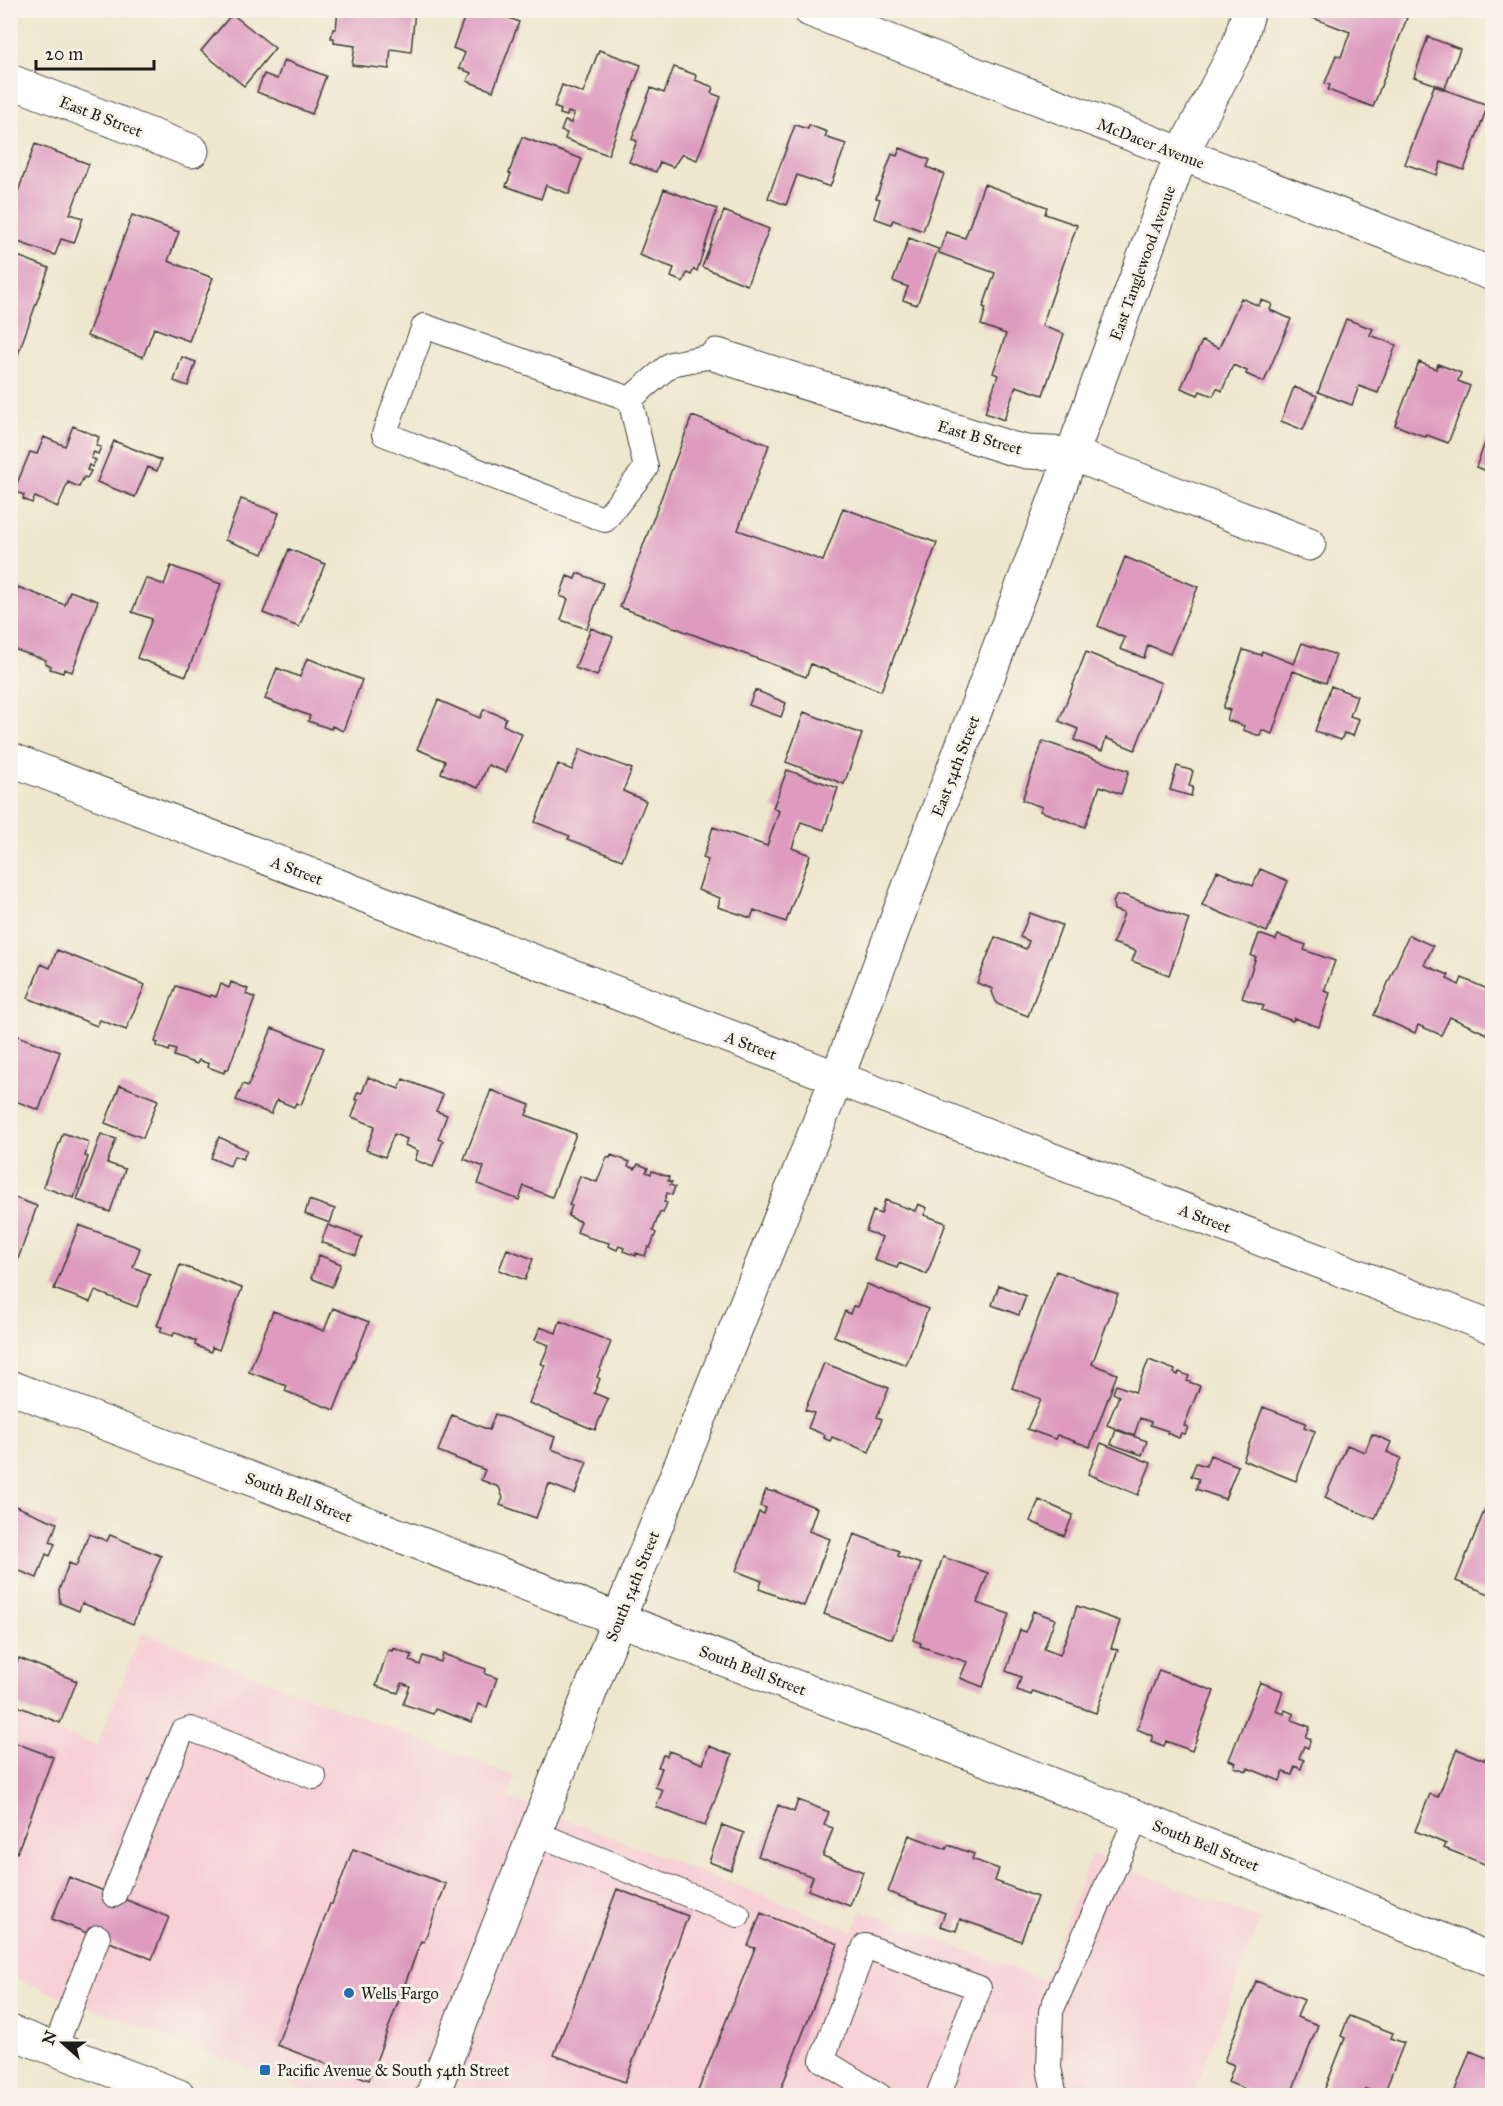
<svg xmlns="http://www.w3.org/2000/svg" width="1503" height="2106" viewBox="0 0 1503 2106" font-family="'IM FELL Great Primer',serif">
	<rect width="100%" height="100%" fill="#f7f3e8"/>
	<filter id="ink" filterUnits="userSpaceOnUse"><feTurbulence type="fractalNoise" baseFrequency=".0167" numOctaves="2"/><feDisplacementMap in="SourceGraphic" scale="12" xChannelSelector="R" yChannelSelector="G"/><feConvolveMatrix kernelMatrix="1 2 1 2 8 2 1 2 1" color-interpolation-filters="sRGB"/></filter>
	<filter id="wash" filterUnits="userSpaceOnUse"><feTurbulence type="fractalNoise" baseFrequency=".008" numOctaves="4" result="noise"/><feDisplacementMap in="SourceGraphic" scale="24" xChannelSelector="R" yChannelSelector="G"/><feGaussianBlur stdDeviation="1.35" result="paint"/><feColorMatrix in="noise" values="0 0 0 0 0 0 0 0 0 0 0 0 0 0 0 0 0 1.4 0 .05"/><feComposite in="paint" operator="in"/></filter>
	<g filter="url(#wash)">
		<rect width="100%" height="100%" fill="#eee7cd"/>
		<path fill="#f7cfd5" d="M142 1632 516 1777 507 1797 854 1931 862 1910 1043 1980 1092 1854 1261 1920 1193 2095H316L11 1977 10 1713 97 1746Z"/>
		<g id="blocks">
			<path fill="#de9bbf" d="M338 10H415L411 52 391 49 389 69 352 65 355 46 334 43V38H331L333 29H336Z
				M467 10H489L519 22 493 91 467 81 471 73 459 68 465 53 453 48Z
				M1301 10H1387L1407 18 1373 107 1328 90 1330 85 1325 83 1336 55 1341 57 1350 32 1300 13Z
				M232 14 275 48 244 86 201 51Z
				M1428 37 1460 49 1445 88 1414 77Z
				M599 50 641 65 608 155 565 139 567 133 561 131 565 121 571 123 574 114 568 112 567 116 560 114 561 110 554 107 562 85 583 93Z
				M284 60 326 76 312 114 257 92 264 74 277 79Z
				M674 67 696 75 695 80 713 87 711 93 721 97 697 160 682 154 673 167 660 162 656 172 629 162 637 141 632 139 651 88 664 93Z
				M1434 86 1488 105 1464 170 1441 162 1437 175 1405 164Z
				M795 125 808 129 809 125 827 132 825 137 846 144 830 187 797 175 786 205 768 198Z
				M522 137 582 159 569 194 546 185 541 199 506 186 511 174 509 173Z
				M35 144 89 164 70 214 83 218 74 243 61 239 55 255 10 239V214Z
				M900 148 930 160 927 167 944 174 923 231 893 220 891 224 874 218 880 199 876 198 892 154 897 156Z
				M984 184 1047 207 1045 214 1077 225 1042 326 1064 334 1043 395 1016 386 1004 420 985 413 998 375 993 373 1006 334 981 325 986 308 983 307 995 273 939 253 946 232 965 238Z
				M664 189 717 209 697 271 694 269 691 275 687 273 683 282 671 277 674 268 639 255Z
				M724 211 769 229 747 285 702 267Z
				M132 215 179 232 168 261 213 278 189 341 154 328 143 357 87 336Z
				M909 238 938 249 917 305 903 300 908 287 893 281Z
				M10 253 49 268 13 368 10 367Z
				M1241 298 1259 306 1261 300 1272 304 1270 310 1291 319 1264 382 1246 374 1247 371 1233 365 1222 391 1217 388 1213 396 1200 391 1198 395 1181 388 1202 341 1219 348Z
				M1346 319 1373 329 1370 335 1396 345 1378 393 1359 386 1352 405 1318 392Z
				M182 357 196 362 188 386 174 381Z
				M1419 362 1436 369 1438 364 1461 373 1458 381 1470 386 1448 443 1427 435 1426 437 1395 425Z
				M1294 387 1317 396 1303 430 1281 421Z
				M1492 414V473L1476 467 1490 429 1487 428Z
				M692 416 769 445 738 530 823 561 843 508 937 543 881 691 811 664 806 677 620 607Z
				M73 426 99 437 96 446 101 447 98 454 94 452 91 458 96 460 92 467 89 465 87 470 91 471 87 478 84 477 79 487 68 482 58 507 35 497 32 503 23 499 24 495 14 491 30 452 37 454 44 437 65 446Z
				M114 441 161 460 157 471 148 467 135 497 97 482Z
				M241 499 279 513 263 554 225 540Z
				M289 549 325 564 299 627 263 613Z
				M1125 557 1198 587 1170 654 1148 645 1144 658 1120 649 1125 638 1098 626Z
				M171 566 221 584 186 676 137 658 152 619 132 612 146 578 164 585Z
				M577 573 603 583 587 629 561 620 568 599 560 596 567 576 575 579Z
				M18 587 65 605 70 591 98 601 72 672 64 669 63 673 50 669 51 666 45 663 46 660 10 648V607Z
				M591 628 613 637 597 676 575 668Z
				M1302 643 1336 655 1326 683 1293 671 1272 734 1262 730 1260 736 1243 730 1244 726 1227 720 1230 710 1223 708 1243 650 1261 655 1262 651 1294 664Z
				M1086 652 1161 683 1135 750 1106 738 1102 751 1074 740 1078 729 1059 721Z
				M307 658 362 680 343 731 332 726 331 729 308 721 310 716 265 699 277 668 300 677Z
				M1331 686 1357 696 1350 716 1359 719 1353 736 1344 733 1341 740 1315 731Z
				M755 690 786 703 781 717 749 705Z
				M438 700 480 718 484 709 506 718 503 725 522 734 506 772 488 765 478 788 441 773 445 761 417 749Z
				M804 712 862 734 844 784 786 762Z
				M1043 741 1129 771 1121 794 1100 786 1085 827 1040 811 1042 807 1022 800Z
				M580 749 632 769 623 791 646 801 622 860 568 839 570 836 535 822 558 764 572 770Z
				M1177 766 1193 771 1189 786 1193 787 1191 796 1170 790Z
				M787 770 838 788 824 830 801 822 792 848 810 855 786 922 754 910 751 918 718 907 720 898 698 890 708 860 703 858 713 827 767 846 779 811 773 808Z
				M1260 869 1288 881 1267 932 1202 905 1217 871 1253 886Z
				M1123 895 1189 919 1169 975 1132 961 1136 951 1113 943 1124 913 1114 910 1113 903 1116 896Z
				M1030 913 1062 925 1028 1016 997 1004 992 992 993 989 977 983 995 937 1026 949 1029 941 1020 937Z
				M1259 934 1276 940 1278 935 1306 945 1304 950 1335 961 1324 991 1330 993 1319 1027 1294 1018 1293 1021 1262 1010 1264 1006 1242 998 1256 957 1251 956Z
				M1409 935 1433 946 1424 965 1449 975 1447 979 1459 985 1462 978 1492 991V1022L1487 1034 1450 1017 1441 1035 1418 1025 1415 1033 1374 1015Z
				M57 950 145 985 126 1030 100 1020 97 1026 28 998 41 964 50 968Z
				M231 982 248 989 246 994 255 998 228 1070 225 1069 224 1073 208 1067 209 1064 199 1060 197 1064 174 1056 176 1050 170 1048 169 1051 156 1046 158 1043 155 1042 176 986 210 997 211 995 216 997 221 984 229 988Z
				M272 1028 324 1048 301 1105 296 1103 294 1107 277 1100 271 1114 236 1100 243 1084 248 1086Z
				M10 1033 60 1052 39 1110 10 1099Z
				M368 1077 399 1089 403 1079 443 1095 436 1111 447 1115 438 1139 443 1141 433 1167 415 1160 418 1151 405 1145 407 1139 394 1134 385 1157 366 1150 375 1126 352 1117 358 1100 355 1099 358 1092 362 1093Z
				M120 1085 158 1100 143 1138 105 1123Z
				M491 1090 530 1105 526 1115 576 1134 552 1197 524 1186 519 1200 478 1184 484 1167 464 1159Z
				M63 1133 89 1142 85 1156 88 1157 74 1198 43 1187Z
				M101 1134 116 1139 107 1163 125 1169 110 1212 77 1200Z
				M219 1137 247 1150 243 1159 234 1156 230 1166 211 1158Z
				M611 1155 630 1162 628 1166 635 1169 638 1164 648 1168 646 1172 651 1174 652 1171 669 1177 668 1181 672 1182 670 1185 675 1187 672 1195 667 1193 664 1202 667 1203 663 1213 660 1212 653 1231 656 1233 650 1248 648 1247 645 1256 636 1253V1256L623 1251 624 1248 619 1246 617 1250 608 1246 609 1243 587 1237V1236L577 1232 581 1222 568 1216 572 1206 569 1205 580 1176 597 1182 607 1157 610 1158Z
				M10 1196 37 1206 17 1262 13 1260 11 1267Z
				M309 1200 335 1209 330 1223 305 1214Z
				M885 1200 915 1211 918 1204 927 1208 924 1215 946 1223 927 1274 899 1263 897 1268 874 1260 882 1237 866 1231 873 1211 881 1214Z
				M79 1225 140 1248 133 1267 150 1274 137 1307 95 1291 90 1302 54 1289Z
				M328 1225 362 1237 356 1255 321 1242Z
				M507 1249 533 1259 525 1280 499 1270Z
				M319 1255 341 1264 332 1287 311 1278Z
				M180 1265 242 1288 219 1350 212 1347 211 1352 195 1345 196 1341 174 1332 173 1336 160 1332 162 1327 157 1326Z
				M1056 1271 1118 1294 1092 1364 1117 1374 1090 1447 1057 1435 1055 1439 1027 1429 1041 1399 1012 1388Z
				M867 1284 928 1309 906 1365 834 1336 845 1311 850 1314 853 1306 857 1307Z
				M999 1285 1026 1296 1019 1315 992 1305Z
				M333 1308 369 1322 334 1410 285 1391 287 1386 249 1372 273 1311 324 1331Z
				M560 1321 611 1342 597 1377 600 1379 594 1393 608 1399 595 1430 529 1403 545 1365 541 1364 549 1345 535 1340 540 1327 556 1333Z
				M1149 1360 1175 1370 1174 1373 1178 1375 1179 1372 1189 1376 1187 1381 1200 1386 1184 1426 1188 1427 1185 1434 1181 1433 1179 1438 1167 1433 1168 1431 1150 1425 1151 1422 1140 1418 1134 1436 1107 1425 1119 1396 1113 1393 1116 1385 1135 1392Z
				M824 1363 889 1388 877 1417 882 1419 869 1452 832 1437 830 1441 824 1438 825 1435 808 1428 814 1413 805 1410Z
				M1263 1407 1306 1423 1304 1427 1315 1431 1296 1481 1243 1460Z
				M495 1414 555 1437 551 1449 587 1462 575 1494 549 1484 536 1518 500 1505 503 1498 499 1487 481 1480 485 1470 438 1451 452 1415 489 1430Z
				M1116 1430 1147 1441 1142 1455 1111 1444Z
				M1372 1434 1391 1442 1387 1452 1401 1458 1375 1519 1325 1498 1347 1445 1365 1452Z
				M1101 1443 1151 1463 1138 1495 1088 1474Z
				M1210 1455 1238 1466 1225 1499 1196 1489 1199 1479 1191 1476 1196 1463 1206 1466Z
				M766 1490 773 1492 774 1491 817 1508 809 1531 830 1539 804 1606 759 1589 762 1581 736 1571 759 1512 764 1514 766 1508 760 1506Z
				M1039 1500 1073 1515 1064 1536 1030 1521Z
				M10 1504 57 1523 50 1542 55 1544 50 1556 46 1554 37 1578 10 1567Z
				M1487 1504 1492 1506V1595L1456 1581Z
				M89 1534 107 1541 110 1535 161 1556 133 1624 82 1603 79 1611 60 1603 59 1590 69 1563 76 1566Z
				M854 1534 899 1551 898 1556 921 1564 892 1639 824 1614Z
				M943 1557 988 1573 977 1603 1009 1614 983 1687 960 1678 967 1662 920 1646 921 1643 913 1640Z
				M1077 1606 1120 1621 1111 1648 1118 1650 1096 1713 1033 1691 1031 1695 1017 1690 1021 1677 1006 1671 1020 1630 1026 1632 1033 1611 1055 1619 1044 1649 1060 1655Z
				M393 1648 412 1655 410 1661 420 1665 423 1656 441 1662 443 1654 486 1669 485 1674 497 1678 487 1707 478 1704 472 1722 435 1709 433 1714 403 1704 410 1686 402 1683 398 1693 376 1686 388 1650 392 1651Z
				M19 1658 77 1681 60 1723 10 1703V1678Z
				M1159 1670 1214 1691 1192 1751 1166 1741 1164 1746 1151 1741 1153 1736 1137 1729Z
				M1260 1682 1283 1691 1276 1711 1284 1714 1285 1710 1294 1714 1292 1720 1310 1727 1306 1737 1311 1739 1308 1748 1304 1746 1299 1758 1304 1760 1301 1769 1295 1766 1292 1775 1283 1772 1280 1781 1248 1768 1247 1771 1234 1767 1236 1763 1229 1760Z
				M10 1741 53 1757 17 1853 10 1850Z
				M709 1746 732 1755 705 1826 656 1807 663 1790 655 1787 662 1768 658 1767 663 1755 667 1756 669 1751 703 1764Z
				M1457 1749 1484 1760 1485 1758 1492 1760V1867L1444 1848 1446 1844 1415 1831 1430 1794 1438 1797Z
				M798 1800 829 1812 824 1825 833 1828 823 1856 863 1872 850 1906 808 1890 813 1877 758 1856 778 1805 794 1812Z
				M722 1825 744 1833 731 1870 709 1862Z
				M909 1835 946 1849 948 1845 974 1854 972 1859 999 1869 995 1881 1037 1897 1021 1941 960 1919 956 1931 940 1926 945 1913 888 1892Z
				M353 1849 446 1884 424 1942 421 1941 369 2080 277 2045 330 1904H332Z
				M69 1877 169 1917 152 1959 52 1919Z
				M617 1889 688 1916 625 2082 554 2055Z
				M761 1913 838 1944 778 2096H696L755 1948 748 1946Z
				M1256 1981 1304 2000 1297 2017 1318 2025 1290 2096H1262L1228 2082 1234 2065 1224 2061Z
				M1349 2016 1393 2033 1391 2038 1404 2043 1383 2096 1366 2089 1363 2096H1322L1345 2038 1341 2036Z
				M1470 2051 1492 2060V2096H1460L1454 2093Z"/>
		</g>
	</g>
	<g filter="url(#ink)">
		<use href="#blocks" fill-opacity="0" stroke="#3c3a37" stroke-width="1.5"/>
		<g fill="none" stroke-linecap="round" stroke-linejoin="round">
			<g stroke="#3c3a37" stroke-width="26">
				<path id="service" d="M630 399 646 468 605 520 384 434 424 326 630 399 671 364 717 355
					M535 1833 738 1915
					M114 1895 182 1732 191 1729 314 1777
					M55 2048 98 1937
					M880 2096 822 2060 865 1946 979 1988 938 2096
					M1055 2096 1049 2068 1051 2011 1137 1817"/>
			</g>
			<g stroke="#3c3a37" stroke-width="35">
				<path id="minor" d="M810 10 1492 274
					M10 81 192 151
					M717 355 1010 448 1027 452 1072 454 1309 544
					M10 759 837 1078 1492 1327
					M10 1387 1137 1817 1492 1960
					M432 2096 619 1618 837 1078 1072 454 1181 155 1239 44 1249 10"/>
			</g>
			<g stroke="#3c3a37" stroke-width="35">
				<path id="primary" d="M10 2032 179 2096"/>
			</g>
			<use href="#service" stroke="#fff" stroke-width="24"/>
			<use href="#minor" stroke="#fff" stroke-width="33"/>
			<use href="#primary" stroke="#fff" stroke-width="33"/>
		</g>
	</g>
	<g fill="#1f6fb2" stroke="#f7f3e8" stroke-width="2">
		<circle cx="349" cy="1993" r="6"/>
		<rect x="259" y="2064" width="12" height="12" rx="3"/>
	</g>
	<g text-anchor="middle" stroke-width="6" stroke-linejoin="round" paint-order="stroke">
		<g font-size="16" fill="#1c1c1c" stroke="#f7f3e8">
			<text transform="translate(101 116) rotate(21)" y="6">East B Street</text>
			<text transform="translate(1151 143) rotate(21)" y="6">McDacer Avenue</text>
			<text transform="translate(1142 263) rotate(-70)" y="6">East Tanglewood Avenue</text>
			<text transform="translate(980 437) rotate(16)" y="6">East B Street</text>
			<text transform="translate(955 766) rotate(-69)" y="6">East 54th Street</text>
			<text transform="translate(297 870) rotate(21)" y="6">A Street</text>
			<text transform="translate(751 1045) rotate(21)" y="6">A Street</text>
			<text transform="translate(1205 1218) rotate(21)" y="6">A Street</text>
			<text transform="translate(299 1497) rotate(21)" y="6">South Bell Street</text>
			<text transform="translate(632 1586) rotate(-68)" y="6">South 54th Street</text>
			<text transform="translate(753 1670) rotate(21)" y="6">South Bell Street</text>
			<text transform="translate(1206 1845) rotate(22)" y="6">South Bell Street</text>
		</g>
		<g font-size="16" fill="#1c1c1c" stroke="#f7f3e8" text-anchor="start">
			<text x="361" y="1999">Wells Fargo</text>
			<text x="277" y="2076">Pacific Avenue &amp; South 54th Street</text>
		</g>
	</g>
	<rect width="1503" height="2106" fill="none" stroke="#f7f3e8" stroke-width="36"/>
	<g transform="translate(63 2043) rotate(291)" stroke="#f7f3e8" stroke-width="4.5" paint-order="stroke">
	<path d="M0-4.5L10 22L0 15L-10 22Z" fill="#1c1c1c"/>
	<text y="-9" font-size="16" font-weight="bold" text-anchor="middle" fill="#1c1c1c">N</text>
	</g>
	<path d="M36 60v9h118v-9" fill="none" stroke="#1c1c1c" stroke-width="3"/>
	<text x="45" y="60" font-size="18" fill="#1c1c1c" stroke="#f7f3e8" stroke-width="4.5" paint-order="stroke">20 m</text>
</svg>
